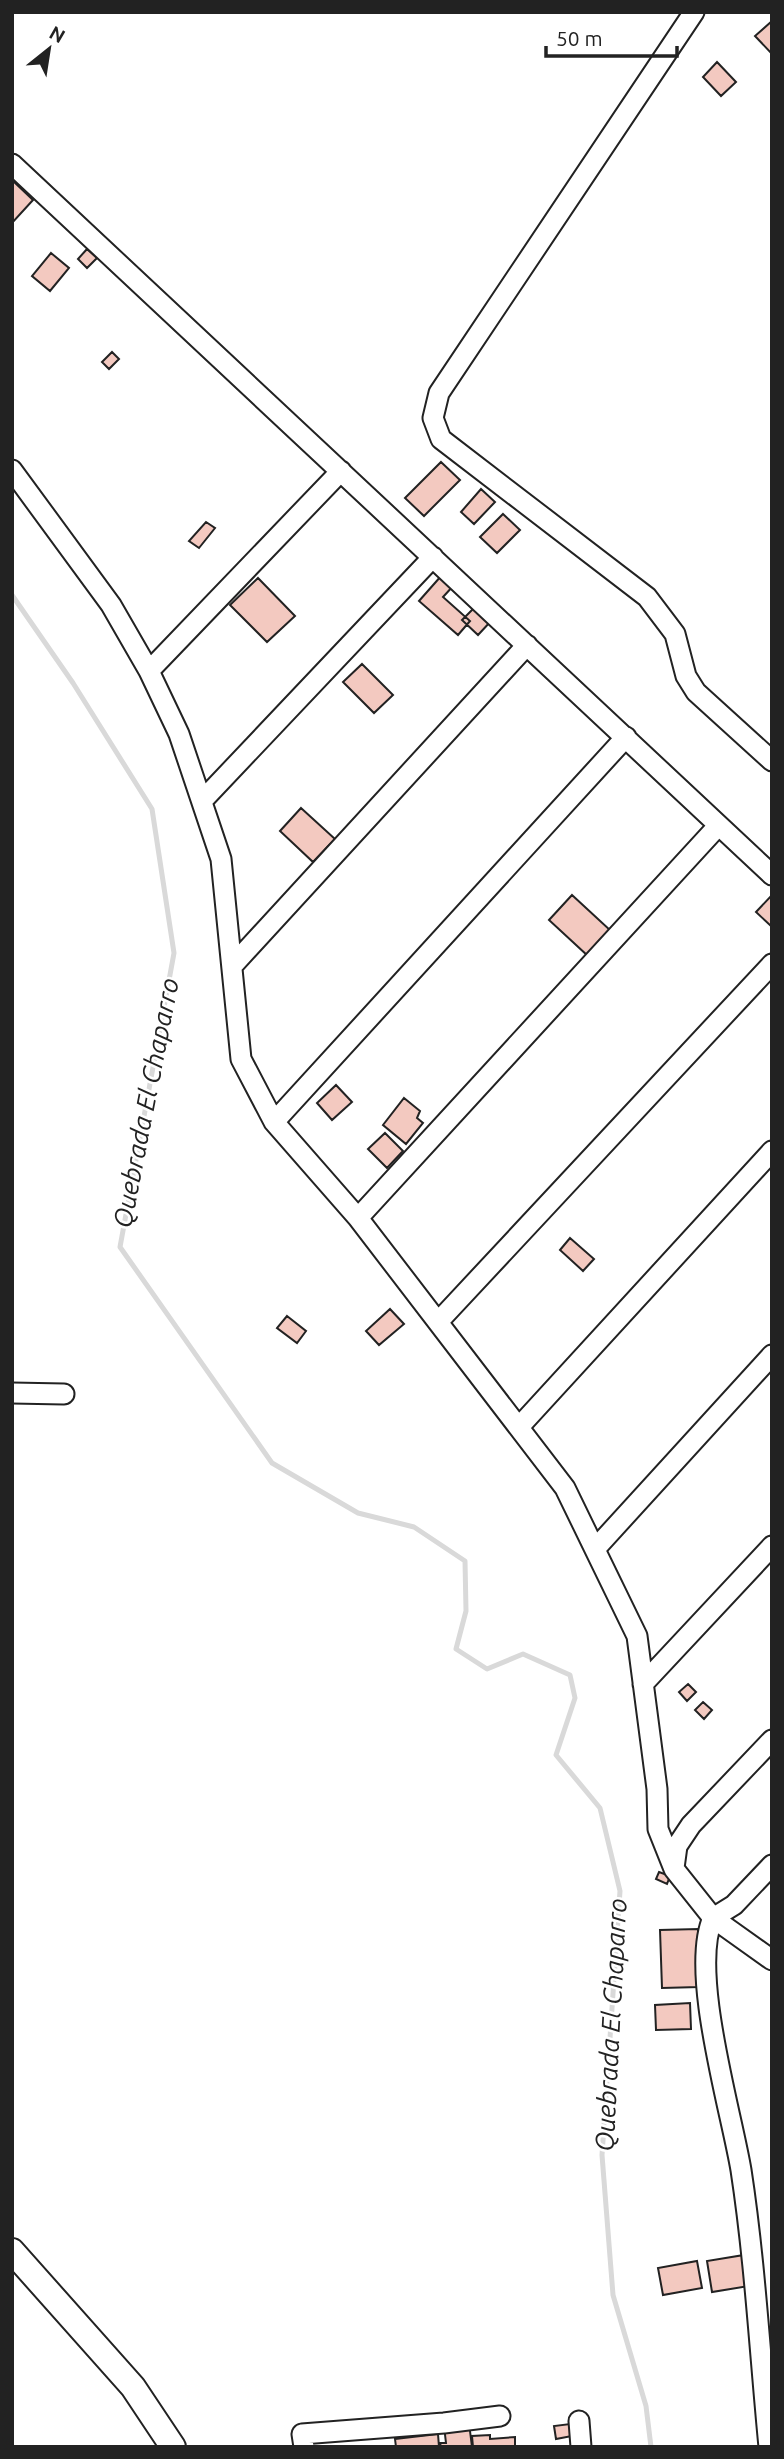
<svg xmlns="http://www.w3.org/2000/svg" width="784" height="2459" viewBox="0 0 784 2459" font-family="Ubuntu,sans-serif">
	<rect width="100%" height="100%" fill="#fff"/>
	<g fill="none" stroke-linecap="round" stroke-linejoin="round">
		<path stroke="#d9d9d9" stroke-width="5" d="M12 595 73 683 152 809 174 953 120 1247 272 1463 358 1513 414 1527 465 1561 466 1611 456 1649 487 1669 523 1654 570 1675 575 1698 556 1755 600 1808 620 1891 602 2155 613 2295 646 2406 651 2447"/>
	</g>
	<path fill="#f3c9c0" stroke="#222" stroke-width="2" d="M772 21V54L755 36Z
		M717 62 736 82 721 96 703 77Z
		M12 180 33 200 12 223Z
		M87 249 97 258 87 268 78 259Z
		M51 253 69 268 50 291 32 276Z
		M112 352 119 359 109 369 102 362Z
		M441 462 460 480 424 516 405 498Z
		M481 489 495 502 474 524 461 512Z
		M503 514 520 530 497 553 480 537Z
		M206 522 215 528 199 548 189 541Z
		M442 575 454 585 443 597 470 621 458 635 419 601Z
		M258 578 295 616 267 642 230 605Z
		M477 605 492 620 478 635 462 620Z
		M362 664 393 695 374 713 343 682Z
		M301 808 335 839 313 862 280 831Z
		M572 895 611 931 588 956 549 920Z
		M772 895V927L756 912Z
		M336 1085 352 1102 332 1120 317 1103Z
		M404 1098 420 1111 417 1118 423 1123 406 1144 383 1125Z
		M385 1133 403 1151 387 1168 368 1149Z
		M570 1238 594 1259 583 1271 560 1250Z
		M390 1309 404 1324 379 1345 366 1331Z
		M287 1316 306 1331 297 1343 277 1328Z
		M688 1684 696 1692 687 1701 679 1692Z
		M703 1702 712 1710 704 1719 695 1710Z
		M659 1872 670 1876 667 1884 656 1879Z
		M698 1929 699 1987 662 1988 660 1930Z
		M690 2003 691 2029 656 2030 655 2005Z
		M744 2255 749 2286 712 2292 707 2261Z
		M697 2261 702 2288 663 2295 658 2268Z
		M469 2423 472 2447H441L440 2443H446L444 2426Z
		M570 2424 572 2436 556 2439 554 2426Z
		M438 2434 439 2447H396L395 2439Z
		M490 2435V2439L515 2437V2447H473L472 2436Z"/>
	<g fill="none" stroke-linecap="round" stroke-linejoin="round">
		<g stroke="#222" stroke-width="23">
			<path id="minor" d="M694 12 439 393 433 418 441 439 647 597 675 634 686 676 696 692 772 761
				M12 164 772 875
				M12 470 111 605 149 671 179 734 221 859 241 1059 274 1122 358 1218 565 1488 637 1636 657 1789 658 1829 674 1869 713 1918C689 1971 731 2110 741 2170 755 2261 760 2355 769 2447
				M149 671 341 471
				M202 801 433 557
				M234 964 527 645
				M274 1122 626 737
				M358 1218 718 826
				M438 1322 772 964
				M12 1393 64 1394
				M519 1427 772 1151
				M595 1549 772 1355
				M643 1684 772 1546
				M772 1865 734 1905 713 1918 772 1960
				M674 1868 677 1846 691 1825 772 1740
				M579 2421 581 2447
				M304 2447 302 2434 444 2423 500 2416"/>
		</g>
		<g stroke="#222" stroke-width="28">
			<path id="major" d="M12 2251 133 2387 173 2447"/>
		</g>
		<use href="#minor" stroke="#fff" stroke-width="19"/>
		<use href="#major" stroke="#fff" stroke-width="24"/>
	</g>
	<g text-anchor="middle" stroke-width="5" stroke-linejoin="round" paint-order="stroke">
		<g font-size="26" font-style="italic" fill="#222" stroke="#fff">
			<text transform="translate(146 1103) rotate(-79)" y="9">Quebrada El Chaparro</text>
			<text transform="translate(611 2025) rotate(-87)" y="9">Quebrada El Chaparro</text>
		</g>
	</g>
	<rect width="784" height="2459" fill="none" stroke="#222222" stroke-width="28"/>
	<g transform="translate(49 49) rotate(30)" stroke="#ffffff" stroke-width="5" paint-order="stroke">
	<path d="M0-5L12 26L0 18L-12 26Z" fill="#222222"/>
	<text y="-10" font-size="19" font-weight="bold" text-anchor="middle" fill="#222222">N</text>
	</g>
	<path d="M546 46v10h131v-10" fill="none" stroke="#222222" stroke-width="3.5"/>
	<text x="556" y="46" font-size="21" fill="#222222" stroke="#ffffff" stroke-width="5" paint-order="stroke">50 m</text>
</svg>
